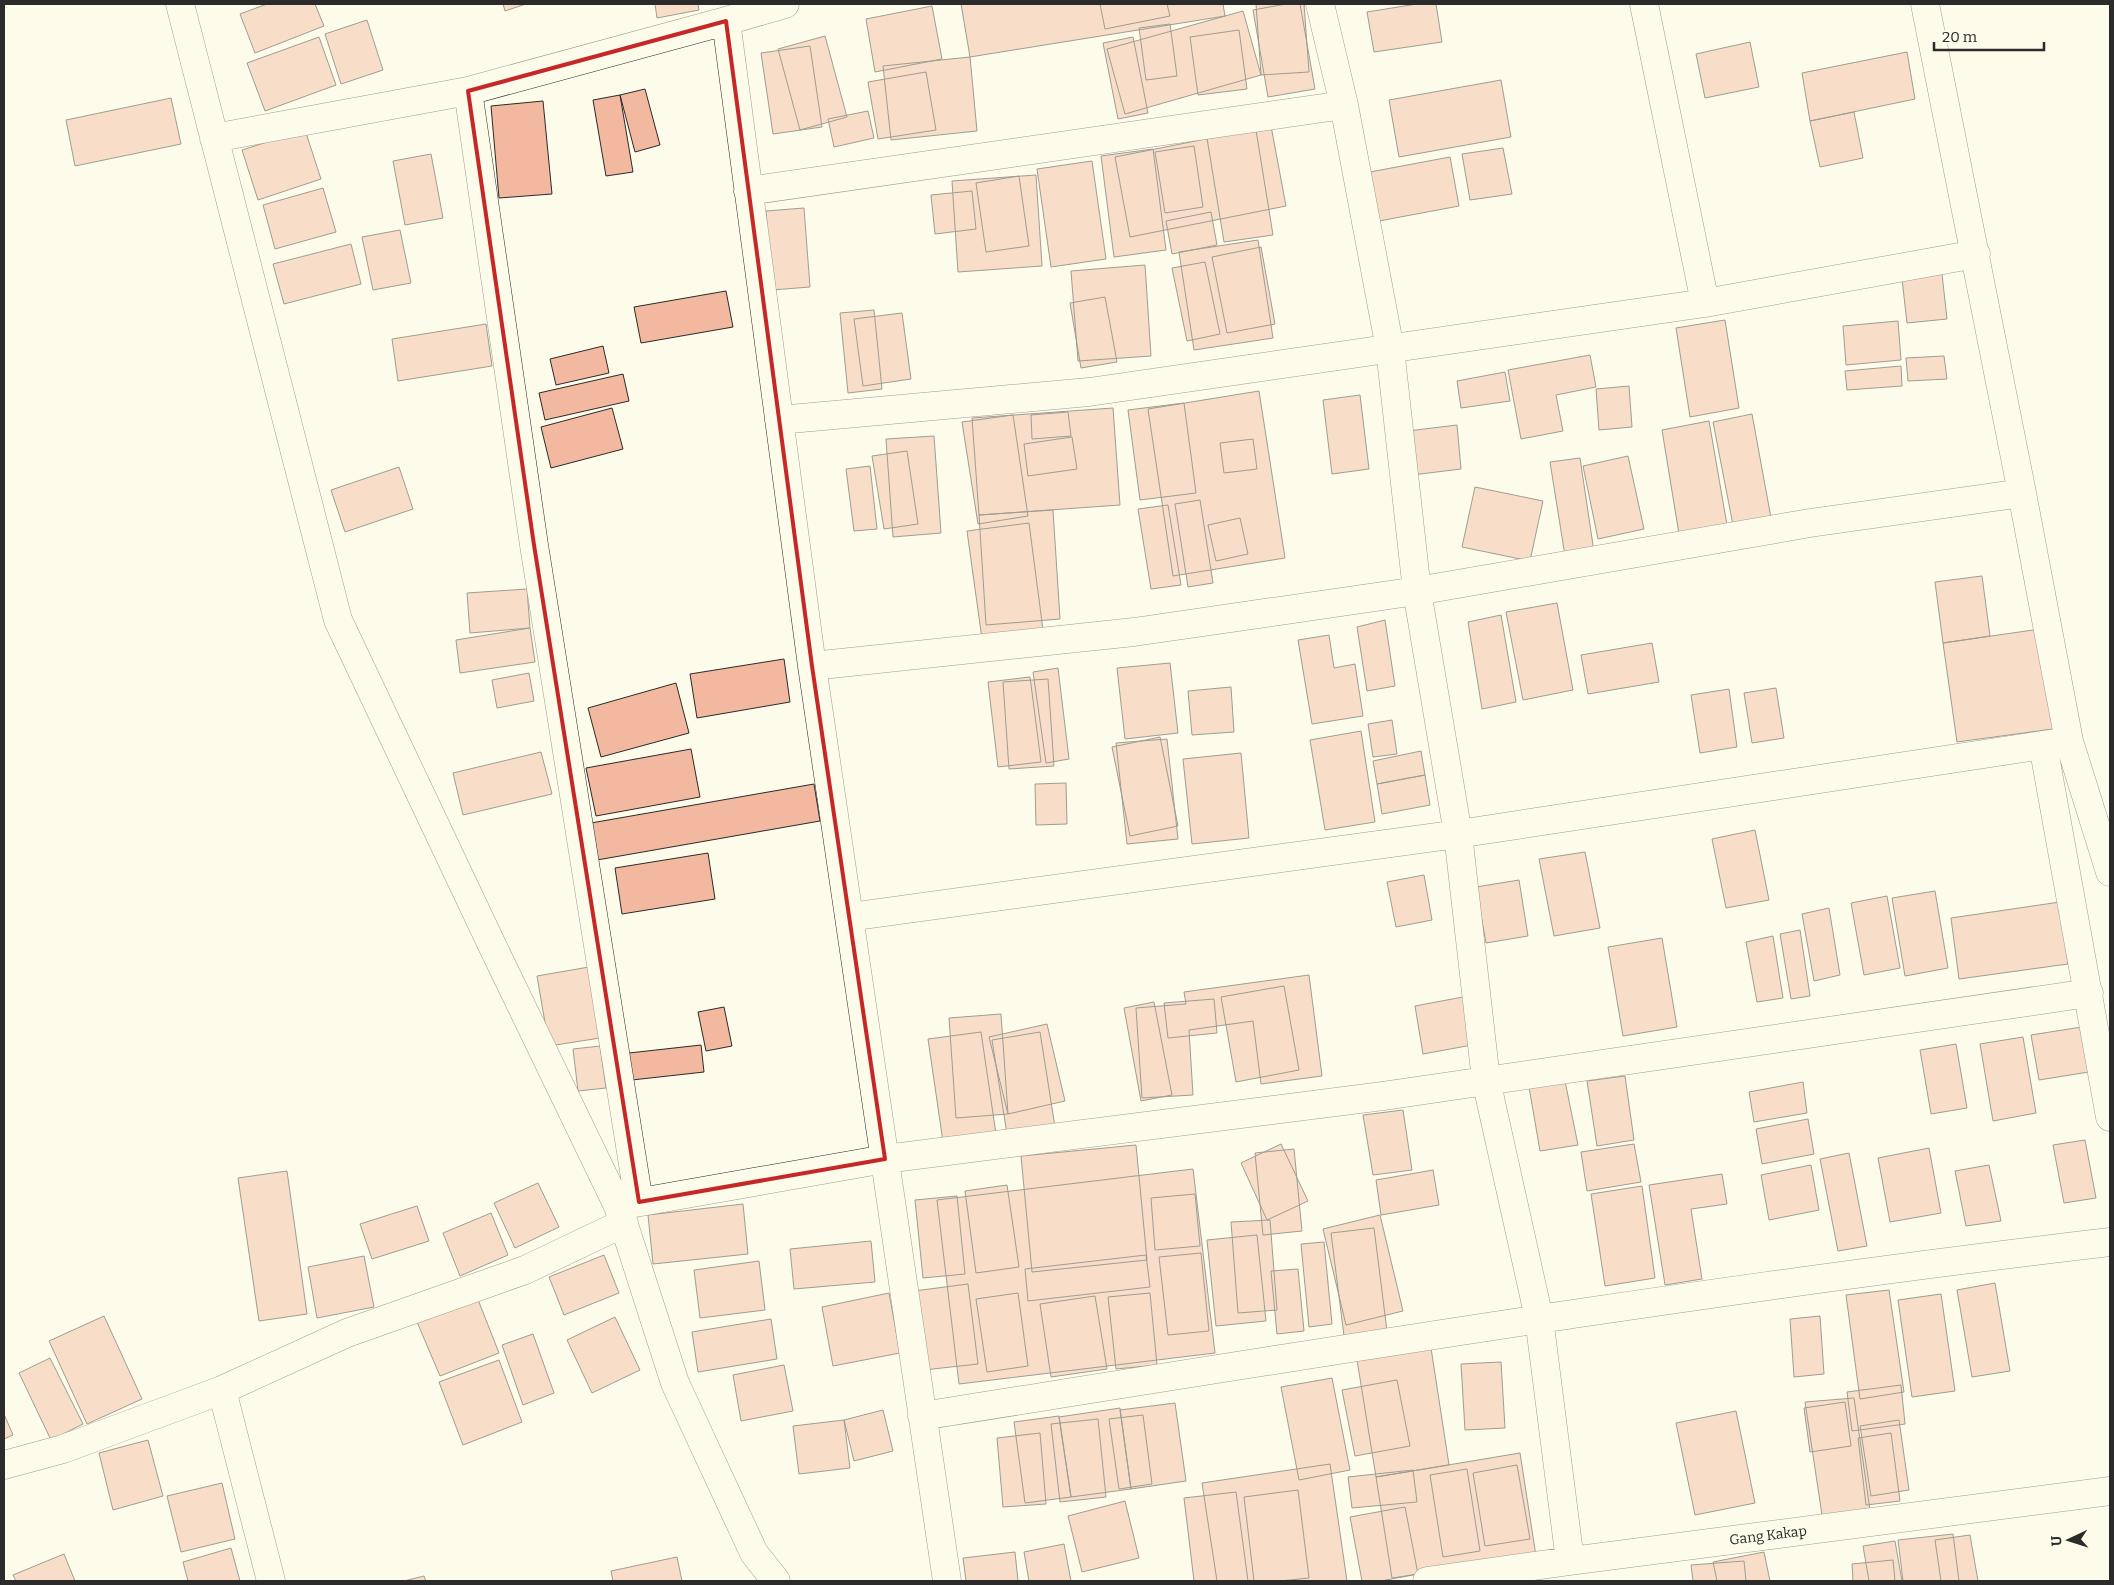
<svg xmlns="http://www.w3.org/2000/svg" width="2114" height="1585" viewBox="0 0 2114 1585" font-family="Bitter,serif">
	<rect width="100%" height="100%" fill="#fdfbea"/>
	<path fill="#f2b8a0" stroke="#2b2b2b" d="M267 4H315L324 26 255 53 240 14Z
		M503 4H526L505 11Z
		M655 4H698L699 10 657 18Z
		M961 4H1223L1225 16 970 57Z
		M1100 4H1167L1170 16 1105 29Z
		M1256 4H1304L1309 72 1261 75Z
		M1286 4H1300L1315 89 1268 97 1253 10Z
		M1417 4H1436L1442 42 1374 52 1367 12Z
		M932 6 942 59 875 72 866 19Z
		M1243 11 1261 75 1125 114 1107 49Z
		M367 20 383 70 341 84 325 34Z
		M1170 24 1177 76 1146 80 1139 28Z
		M1239 30 1247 89 1198 95 1190 37Z
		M825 36 847 117 800 130 778 49Z
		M319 37 336 85 265 111 247 63Z
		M1133 37 1148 113 1118 119 1103 43Z
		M1750 42 1759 87 1705 98 1696 54Z
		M810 46 822 127 773 134 761 53Z
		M1907 52 1915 99 1810 121 1802 73Z
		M970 57 977 131 891 140 883 66Z
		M926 72 936 130 878 139 868 82Z
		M1501 80 1511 137 1399 157 1389 100Z
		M645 89 660 145 635 152 620 95Z
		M620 95 633 172 606 176 593 100Z
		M171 98 181 144 75 166 66 120Z
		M543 101 552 194 499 198 491 106Z
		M868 111 874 138 834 147 828 119Z
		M1854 112 1863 158 1820 167 1810 121Z
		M1255 124 1273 235 1224 242 1206 132Z
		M1271 126 1286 206 1130 237 1115 157Z
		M305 130 321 179 258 200 242 150Z
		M1194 146 1203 207 1165 213 1155 152Z
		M1503 148 1512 194 1470 200 1462 154Z
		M1153 149 1166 250 1114 257 1101 156Z
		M431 154 443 218 405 225 393 161Z
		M1450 157 1459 206 1379 221 1370 172Z
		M1092 161 1106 259 1051 267 1037 169Z
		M1036 175 1042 266 958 272 952 181Z
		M1019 176 1029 246 986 252 976 183Z
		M323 188 336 232 275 249 263 205Z
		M972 191 976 229 935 234 931 195Z
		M804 208 810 287 772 290 766 211Z
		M1211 212 1217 245 1172 254 1166 221Z
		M400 230 411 283 373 290 362 237Z
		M1258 240 1273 338 1194 350 1179 252Z
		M351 244 361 284 284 304 273 264Z
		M1261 247 1275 324 1227 333 1212 257Z
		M1205 262 1220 334 1187 341 1172 268Z
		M1145 265 1151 356 1078 361 1071 271Z
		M1942 274 1947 319 1907 323 1902 279Z
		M726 291 733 327 641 343 634 307Z
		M1105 297 1117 362 1081 368 1070 303Z
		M874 310 882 389 848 393 840 313Z
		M902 313 911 379 863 386 854 319Z
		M1725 320 1739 408 1690 417 1676 328Z
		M1898 321 1901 360 1846 365 1843 326Z
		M486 324 492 366 398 381 392 339Z
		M603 346 609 373 556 385 550 359Z
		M1590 355 1596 387 1556 395 1563 431 1521 439 1508 370Z
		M1944 356 1947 379 1908 381 1906 358Z
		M1901 366 1902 386 1847 390 1845 371Z
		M1505 372 1510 401 1461 408 1457 381Z
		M623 374 629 401 545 420 539 393Z
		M1629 386 1632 427 1599 430 1596 389Z
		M1259 391 1285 558 1173 576 1148 409Z
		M1360 395 1369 469 1332 474 1323 400Z
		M1184 403 1196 493 1140 500 1128 410Z
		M612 408 623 449 551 468 541 427Z
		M1113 408 1120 505 979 515 972 418Z
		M1068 412 1071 436 1032 439 1031 415Z
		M1752 414 1771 518 1733 525 1713 422Z
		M1013 415 1028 516 978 524 962 422Z
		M1709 421 1727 525 1679 534 1662 430Z
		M1457 425 1461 469 1412 475 1408 431Z
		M934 436 941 533 893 537 886 439Z
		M1072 437 1077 469 1028 476 1024 444Z
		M1253 439 1257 469 1224 473 1220 443Z
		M907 451 918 524 884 529 872 456Z
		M1628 456 1644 529 1598 539 1583 466Z
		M1580 458 1594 552 1565 556 1550 462Z
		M870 466 877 529 854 531 846 469Z
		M399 467 413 509 345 532 331 490Z
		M1475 487 1543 501 1530 561 1462 547Z
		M1200 500 1213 583 1188 587 1175 504Z
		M1168 505 1181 585 1151 589 1138 509Z
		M1053 510 1060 619 986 625 979 515Z
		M1240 518 1248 554 1216 561 1208 525Z
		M1029 523 1043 630 982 639 967 531Z
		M1982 576 1990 636 1943 643 1935 582Z
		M527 589 530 628 470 633 467 593Z
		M1557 603 1573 690 1523 700 1506 612Z
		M1501 615 1516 702 1482 709 1468 622Z
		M1385 620 1395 686 1367 691 1357 627Z
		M530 628 535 662 460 673 456 640Z
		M2040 629 2053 729 1957 742 1943 643Z
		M1329 635 1334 668 1355 664 1363 716 1312 724 1298 640Z
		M1652 643 1659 682 1588 694 1581 655Z
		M784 659 790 702 697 718 690 674Z
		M1170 663 1178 733 1125 739 1117 668Z
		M1058 668 1069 759 1046 763 1033 672Z
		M529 673 534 701 497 708 492 680Z
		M1030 677 1041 762 998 767 988 682Z
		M1048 679 1054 766 1009 769 1003 682Z
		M676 683 689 733 601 757 588 708Z
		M1231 687 1234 732 1192 735 1188 691Z
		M1776 688 1784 738 1752 743 1744 693Z
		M1729 689 1737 747 1700 753 1691 695Z
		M1392 720 1397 754 1373 757 1368 724Z
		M1361 731 1375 822 1325 830 1310 740Z
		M1160 737 1178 826 1130 836 1112 747Z
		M1167 739 1178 839 1127 844 1116 743Z
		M691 749 700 797 596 816 586 768Z
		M1421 751 1425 775 1377 784 1373 761Z
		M541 752 552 794 463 815 453 773Z
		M1241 753 1249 838 1192 844 1183 759Z
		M1425 775 1430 805 1382 814 1377 784Z
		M1066 783 1067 824 1036 825 1035 784Z
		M814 784 820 821 597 860 591 823Z
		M1755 830 1769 900 1726 908 1712 839Z
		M1585 852 1600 928 1554 936 1539 859Z
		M708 853 715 899 622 914 615 868Z
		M1424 875 1432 920 1396 927 1387 882Z
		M1519 880 1528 936 1486 943 1476 887Z
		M1935 891 1948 968 1905 976 1892 898Z
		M1887 896 1900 968 1864 975 1851 903Z
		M2060 902 2068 964 1959 979 1951 918Z
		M1829 908 1840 975 1814 981 1802 914Z
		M1800 930 1810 996 1791 999 1780 934Z
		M1773 936 1783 998 1757 1002 1746 942Z
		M1662 938 1677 1027 1623 1036 1608 947Z
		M589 967 600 1038 549 1046 537 976Z
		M1309 975 1322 1076 1261 1084 1253 1021 1189 1030 1193 1095 1142 1098 1136 1008 1186 1004 1184 992Z
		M1284 986 1299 1070 1236 1082 1221 997Z
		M1463 997 1472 1045 1423 1054 1415 1006Z
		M1214 999 1217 1033 1168 1038 1164 1003Z
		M1154 1002 1172 1095 1141 1101 1124 1008Z
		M724 1007 732 1046 706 1051 698 1012Z
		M1001 1014 1008 1114 956 1118 949 1018Z
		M1047 1024 1065 1101 1008 1114 989 1037Z
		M2088 1026 2095 1071 2039 1080 2031 1035Z
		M981 1032 996 1134 943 1142 928 1039Z
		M1040 1032 1055 1127 1007 1134 992 1040Z
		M2023 1037 2036 1113 1993 1121 1980 1044Z
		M1956 1044 1967 1108 1931 1114 1920 1050Z
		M701 1045 704 1072 632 1080 629 1053Z
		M600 1046 606 1088 578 1091 573 1049Z
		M1625 1076 1634 1140 1597 1146 1587 1081Z
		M1565 1081 1578 1145 1540 1151 1529 1087Z
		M1803 1082 1807 1113 1754 1122 1749 1092Z
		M1403 1110 1412 1170 1373 1175 1363 1115Z
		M1808 1119 1814 1154 1762 1164 1756 1129Z
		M2085 1140 2096 1198 2064 1203 2053 1145Z
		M1281 1144 1308 1201 1267 1220 1241 1163Z
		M1634 1144 1641 1182 1587 1191 1581 1152Z
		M1136 1145 1147 1260 1032 1272 1021 1156Z
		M1929 1148 1941 1213 1890 1222 1878 1158Z
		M1294 1149 1302 1231 1263 1235 1255 1153Z
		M1849 1153 1867 1246 1838 1251 1820 1159Z
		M1811 1165 1819 1210 1769 1220 1761 1175Z
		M1989 1165 2001 1221 1966 1226 1955 1171Z
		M1193 1169 1215 1353 959 1384 937 1200Z
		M1433 1170 1439 1205 1381 1215 1376 1180Z
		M287 1171 307 1314 259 1321 238 1178Z
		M1722 1174 1727 1204 1691 1209 1702 1279 1665 1285 1649 1185Z
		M538 1183 559 1227 515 1248 494 1203Z
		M1007 1185 1019 1267 976 1273 965 1191Z
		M1642 1186 1655 1278 1605 1286 1591 1194Z
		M1195 1194 1200 1246 1155 1250 1151 1198Z
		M957 1196 965 1274 923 1278 915 1200Z
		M743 1204 748 1254 653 1264 648 1215Z
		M417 1206 429 1241 372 1259 360 1224Z
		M491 1213 508 1255 460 1276 443 1233Z
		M1380 1215 1403 1311 1346 1325 1323 1229Z
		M1270 1220 1277 1310 1238 1313 1231 1222Z
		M1374 1228 1387 1331 1344 1336 1331 1233Z
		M1257 1235 1266 1321 1216 1326 1207 1240Z
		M871 1241 875 1282 794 1289 790 1249Z
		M1324 1242 1332 1324 1309 1327 1301 1244Z
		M1201 1253 1209 1331 1168 1335 1159 1257Z
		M604 1255 619 1293 564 1315 549 1277Z
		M1146 1255 1150 1287 1028 1301 1025 1269Z
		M364 1256 374 1307 317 1318 308 1267Z
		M759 1261 765 1310 700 1318 694 1270Z
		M1298 1269 1304 1331 1277 1334 1271 1271Z
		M1995 1283 2010 1371 1972 1377 1957 1290Z
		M968 1284 978 1364 924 1370 914 1291Z
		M1889 1290 1904 1392 1860 1399 1846 1295Z
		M889 1293 900 1353 833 1366 822 1307Z
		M1018 1293 1028 1366 987 1372 976 1299Z
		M1150 1293 1157 1365 1116 1369 1108 1297Z
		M1941 1294 1955 1391 1912 1397 1898 1300Z
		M1095 1296 1107 1369 1051 1377 1040 1304Z
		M477 1297 499 1353 440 1376 417 1322Z
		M104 1316 142 1399 87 1424 49 1341Z
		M1820 1316 1824 1374 1794 1377 1790 1319Z
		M615 1317 640 1370 592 1393 567 1340Z
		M771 1319 777 1359 698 1372 692 1332Z
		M533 1334 554 1393 523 1405 502 1345Z
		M1431 1348 1449 1465 1376 1477 1357 1360Z
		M50 1358 83 1424 51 1440 19 1373Z
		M499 1360 522 1422 463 1445 439 1382Z
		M1501 1362 1505 1428 1465 1430 1461 1364Z
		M784 1365 793 1411 741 1421 733 1375Z
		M1332 1378 1350 1470 1299 1480 1281 1387Z
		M1397 1380 1410 1446 1355 1456 1342 1390Z
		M1901 1385 1905 1424 1852 1431 1847 1392Z
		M1854 1398 1870 1510 1822 1515 1805 1402Z
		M1845 1402 1851 1446 1810 1452 1804 1408Z
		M1175 1403 1186 1481 1131 1489 1120 1410Z
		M1120 1408 1131 1489 1071 1497 1059 1417Z
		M883 1410 893 1451 854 1461 844 1420Z
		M1736 1411 1755 1503 1695 1515 1676 1423Z
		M4 1414 13 1435 4 1439Z
		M1143 1415 1152 1484 1119 1489 1109 1419Z
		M1059 1416 1071 1497 1025 1503 1014 1422Z
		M1098 1419 1106 1497 1060 1502 1051 1424Z
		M844 1420 850 1468 799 1474 793 1426Z
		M1899 1420 1909 1490 1871 1496 1860 1426Z
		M1040 1433 1046 1504 1003 1507 997 1438Z
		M1891 1433 1900 1501 1866 1505 1858 1438Z
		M148 1440 163 1496 113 1510 99 1453Z
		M1520 1453 1536 1556 1392 1578 1376 1477Z
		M1330 1464 1347 1581H1217L1202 1483Z
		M1517 1465 1530 1539 1485 1546 1473 1473Z
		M1467 1469 1480 1551 1443 1557 1430 1475Z
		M1413 1470 1417 1502 1352 1508 1348 1477Z
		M222 1483 235 1539 181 1552 167 1496Z
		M1298 1490 1309 1578 1280 1581H1254L1244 1497Z
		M1236 1492 1248 1581H1194L1184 1498Z
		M1125 1501 1139 1558 1082 1572 1068 1516Z
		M1405 1507 1418 1574 1381 1581H1362L1350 1517Z
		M1953 1534 1959 1581H1903L1898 1540Z
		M1970 1535 1978 1581H1941L1935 1540Z
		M1895 1541 1902 1581H1869L1863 1546Z
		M1064 1544 1071 1581H1029L1024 1552Z
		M231 1548 240 1581H188L183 1562Z
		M1015 1552 1018 1581H966L963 1558Z
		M1764 1552 1770 1581H1717L1713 1562Z
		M64 1554 75 1581H16L13 1575Z
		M677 1557 682 1581H613L611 1571Z
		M1893 1560 1895 1581H1853L1852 1564Z
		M1744 1561 1746 1581H1693L1691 1565Z
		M424 1576 426 1581H404Z"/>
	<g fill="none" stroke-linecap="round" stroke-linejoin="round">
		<g stroke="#2b2b2b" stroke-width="29">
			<path id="minor" d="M180 4 338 620 492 945 618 1206 675 1383 754 1553 776 1581
				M785 4 726 21 812 666 947 1581
				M1320 4 1344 105
				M1644 4 1705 303
				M1925 4 2022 493 2069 741 2110 872
				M468 91 534 545 639 1202
				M214 138 468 91 726 21
				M748 191 1344 105 1390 349 1417 591 1458 834 1486 1080 1539 1318 1570 1561
				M779 420 1089 392 1705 303 1976 254
				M812 666 1134 632 1417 591 1810 523 2022 493
				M2043 745 2110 1117
				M849 917 1458 834 2069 741
				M618 1206 885 1159 1383 1096 2089 993
				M222 1390 271 1581
				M922 1416C1318 1353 1713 1288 2110 1242
				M4 1465 63 1449 222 1390 347 1333 525 1270 624 1223
				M1427 1581 1570 1561 2110 1491"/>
		</g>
		<use href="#minor" stroke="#fdfbea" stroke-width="28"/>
	</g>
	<path d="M0 0H2114V1585H0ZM726 21 812 666 885 1159 639 1202 534 545 468 91Z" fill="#fdfbea" fill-opacity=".55" fill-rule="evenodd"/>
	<path fill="none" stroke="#c62828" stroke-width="4" stroke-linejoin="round" d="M726 21 812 666 885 1159 639 1202 534 545 468 91Z"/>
	<g text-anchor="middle" stroke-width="4" stroke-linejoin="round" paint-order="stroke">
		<g font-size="14" fill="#2b2b2b" stroke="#fdfbea">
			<text transform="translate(1768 1535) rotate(-7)" y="5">Gang Kakap</text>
		</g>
	</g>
	<rect width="2114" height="1585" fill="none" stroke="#2b2b2b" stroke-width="10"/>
	<g transform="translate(2069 1540) rotate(266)" stroke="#fdfbea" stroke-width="4" paint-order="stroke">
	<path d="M0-4L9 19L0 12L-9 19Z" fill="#2b2b2b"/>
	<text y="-8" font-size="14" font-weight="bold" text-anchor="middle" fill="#2b2b2b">U</text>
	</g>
	<path d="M1934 42v8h110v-8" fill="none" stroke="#2b2b2b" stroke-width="2.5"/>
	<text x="1942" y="42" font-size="15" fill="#2b2b2b" stroke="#fdfbea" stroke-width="4" paint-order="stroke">20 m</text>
</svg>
